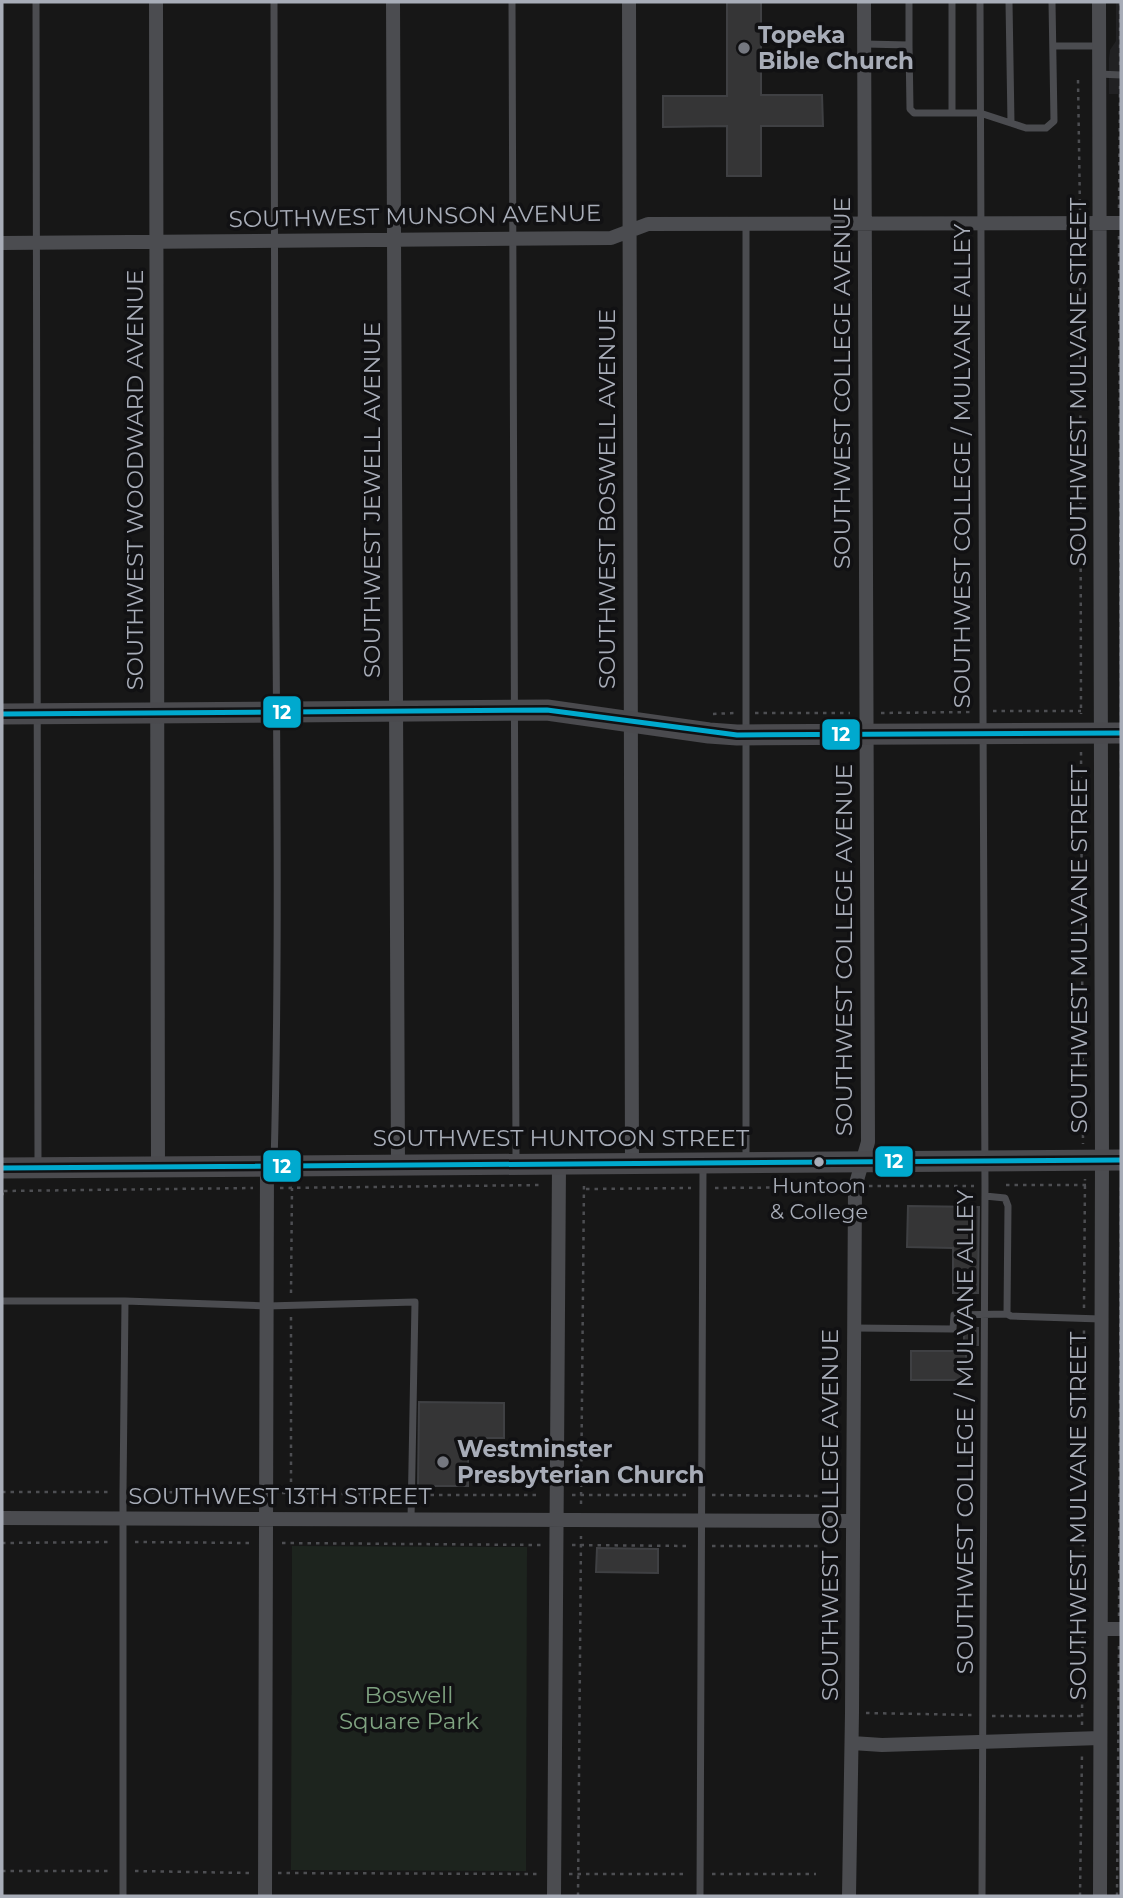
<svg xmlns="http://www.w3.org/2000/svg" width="1123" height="1898" viewBox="0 0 1123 1898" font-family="Montserrat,sans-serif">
	<rect width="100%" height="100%" fill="#171717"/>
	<path fill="#212123" d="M1116 2H1121V94H1109V58L1110 50 1116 41Z"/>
	<path fill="#1d241e" d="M292 1546 527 1547 526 1871 291 1870Z"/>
	<path fill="#353536" stroke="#3f4043" stroke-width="2" d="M727 2H761V95H822L823 126H761V176H727V126L663 127V96H727Z
		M908 1206 979 1207 978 1293H953V1248L907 1247Z
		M964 1327 978 1328V1345H964Z
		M911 1351H966V1380H911Z
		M419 1402 504 1403V1438H468V1486H418Z
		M597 1548 658 1549V1573L596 1572Z"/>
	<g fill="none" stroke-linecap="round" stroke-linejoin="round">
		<path stroke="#4d4e52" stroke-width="2.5" stroke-dasharray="3.5 5" stroke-linecap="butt" d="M1120 65V2
			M1078 80 1080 210
			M1119 208 1120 86
			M1119 236 1121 716
			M1080 237 1081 714
			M993 711H1081
			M755 713H850
			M881 713 973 712
			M713 714 735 713
			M1121 751V789
			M1081 752 1083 1144
			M1006 1185H1086
			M869 1186H974
			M280 1188 543 1185
			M715 1188 841 1187
			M586 1189 691 1188
			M4 1191 253 1188
			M2 1194H4
			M291 1293 292 1188
			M1084 1308 1085 1179
			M291 1317V1503
			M2 1492H110
			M135 1492 250 1493
			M282 1493 401 1495
			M422 1495H541
			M572 1495H691
			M712 1495 820 1496
			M581 1504 584 1182
			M135 1542 250 1543
			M2 1543 110 1542
			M282 1543 541 1545
			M572 1545 691 1546
			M712 1546H820
			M1119 1616 1121 1185
			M866 1713 972 1715
			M992 1716H1082
			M1082 1725 1084 1329
			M2 1871H110
			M135 1871 250 1873
			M278 1873 541 1874
			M569 1874H688
			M712 1874H816
			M578 1896 581 1536
			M1080 1896 1082 1753
			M1117 1896 1119 1644"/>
		<path stroke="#4b4c50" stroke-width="7" d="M36 2 38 1164
			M274 2C275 162 274 321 275 481 276 709 280 937 274 1165
			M512 2 516 1160
			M952 2V113
			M980 2 985 1185 982 1896
			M1009 2 1011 123
			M865 44 909 45 910 109 914 113H980L1026 128H1046L1054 121 1052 2
			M909 45V2
			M1053 46H1099
			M1099 74 1121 75
			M746 224V1161
			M985 1196 1005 1198 1008 1206 1007 1314 1011 1316 1101 1319
			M2 1301H125L267 1306 415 1302 411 1519
			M854 1328 953 1329 954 1315 1007 1314
			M123 1896V1492L125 1301
			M700 1896 703 1167"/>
		<path stroke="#4b4c50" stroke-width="14" d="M156 2 158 1167
			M393 2 398 1165
			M629 2 632 1164
			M1099 2 1102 1160 1100 1896
			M2 243 611 238 648 224 1121 223
			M2 1518 852 1521
			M1101 1629H1121
			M852 1743 882 1745 1100 1738
			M265 1896 267 1166
			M554 1896 559 1164
			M849 1896 852 1713 855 1187 868 1142 864 2"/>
		<path stroke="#4a4a4e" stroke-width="21" d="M2 714 547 710 709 733 737 735 1121 733
			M2 1168 1121 1160"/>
		<g stroke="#111113" stroke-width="10">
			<path id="bus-1" d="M2 714 547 710 737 735 1121 733
				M2 1168 1121 1160"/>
		</g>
		<use href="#bus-1" stroke="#00a9ce" stroke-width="5"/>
	</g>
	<g fill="#757880" stroke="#111113" stroke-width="2.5">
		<circle cx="744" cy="48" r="7"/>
		<circle cx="443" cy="1462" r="7"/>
	</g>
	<circle fill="#a8adb8" stroke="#111113" stroke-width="2.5" cx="819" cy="1162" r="6"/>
	<g text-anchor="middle" stroke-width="7" stroke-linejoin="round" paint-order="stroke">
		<g font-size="21" fill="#a8adb8" stroke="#111113">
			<text x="819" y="1193">Huntoon<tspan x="819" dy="26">&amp; College</tspan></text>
		</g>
		<g font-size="23" font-weight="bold" fill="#a8adb8" stroke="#111113" text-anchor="start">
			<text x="758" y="43">Topeka<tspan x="758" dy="26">Bible Church</tspan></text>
			<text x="457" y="1457">Westminster<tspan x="457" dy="26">Presbyterian Church</tspan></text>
		</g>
		<g font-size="23" fill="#a8adb8" stroke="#111113">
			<text transform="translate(415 216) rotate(-1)" y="8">SOUTHWEST MUNSON AVENUE</text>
			<text transform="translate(1078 382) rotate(-90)" y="8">SOUTHWEST MULVANE STREET</text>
			<text transform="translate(842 383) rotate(-90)" y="8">SOUTHWEST COLLEGE AVENUE</text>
			<text transform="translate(962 466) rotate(-90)" y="8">SOUTHWEST COLLEGE / MULVANE ALLEY</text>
			<text transform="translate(135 480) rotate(-90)" y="8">SOUTHWEST WOODWARD AVENUE</text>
			<text transform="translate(607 499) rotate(-90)" y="8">SOUTHWEST BOSWELL AVENUE</text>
			<text transform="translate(372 500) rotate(-90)" y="8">SOUTHWEST JEWELL AVENUE</text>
			<text transform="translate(1079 949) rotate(-90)" y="8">SOUTHWEST MULVANE STREET</text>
			<text transform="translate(844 950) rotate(-90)" y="8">SOUTHWEST COLLEGE AVENUE</text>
			<text x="561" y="1146">SOUTHWEST HUNTOON STREET</text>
			<text transform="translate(965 1432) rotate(-90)" y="8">SOUTHWEST COLLEGE / MULVANE ALLEY</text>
			<text x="280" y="1504">SOUTHWEST 13TH STREET</text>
			<text transform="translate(830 1515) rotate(-90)" y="8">SOUTHWEST COLLEGE AVENUE</text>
			<text transform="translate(1078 1516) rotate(-90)" y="8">SOUTHWEST MULVANE STREET</text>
		</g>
		<g font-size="23" fill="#7fa381" stroke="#111113">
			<text x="409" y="1703">Boswell<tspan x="409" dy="26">Square Park</tspan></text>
		</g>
	</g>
	<g stroke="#111113" stroke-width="2.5">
		<rect x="262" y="695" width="40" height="34" rx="7" fill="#00a9ce"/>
		<rect x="821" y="718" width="40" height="33" rx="7" fill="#00a9ce"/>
		<rect x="874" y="1145" width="40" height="33" rx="7" fill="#00a9ce"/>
		<rect x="262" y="1149" width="40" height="34" rx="7" fill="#00a9ce"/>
	</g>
	<g font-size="19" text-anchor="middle" font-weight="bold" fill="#fff">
		<text x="282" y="719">12</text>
		<text x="841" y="741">12</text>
		<text x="894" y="1168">12</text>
		<text x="282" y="1173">12</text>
	</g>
	<rect width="1123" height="1898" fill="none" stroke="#a8adb8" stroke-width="7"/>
</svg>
